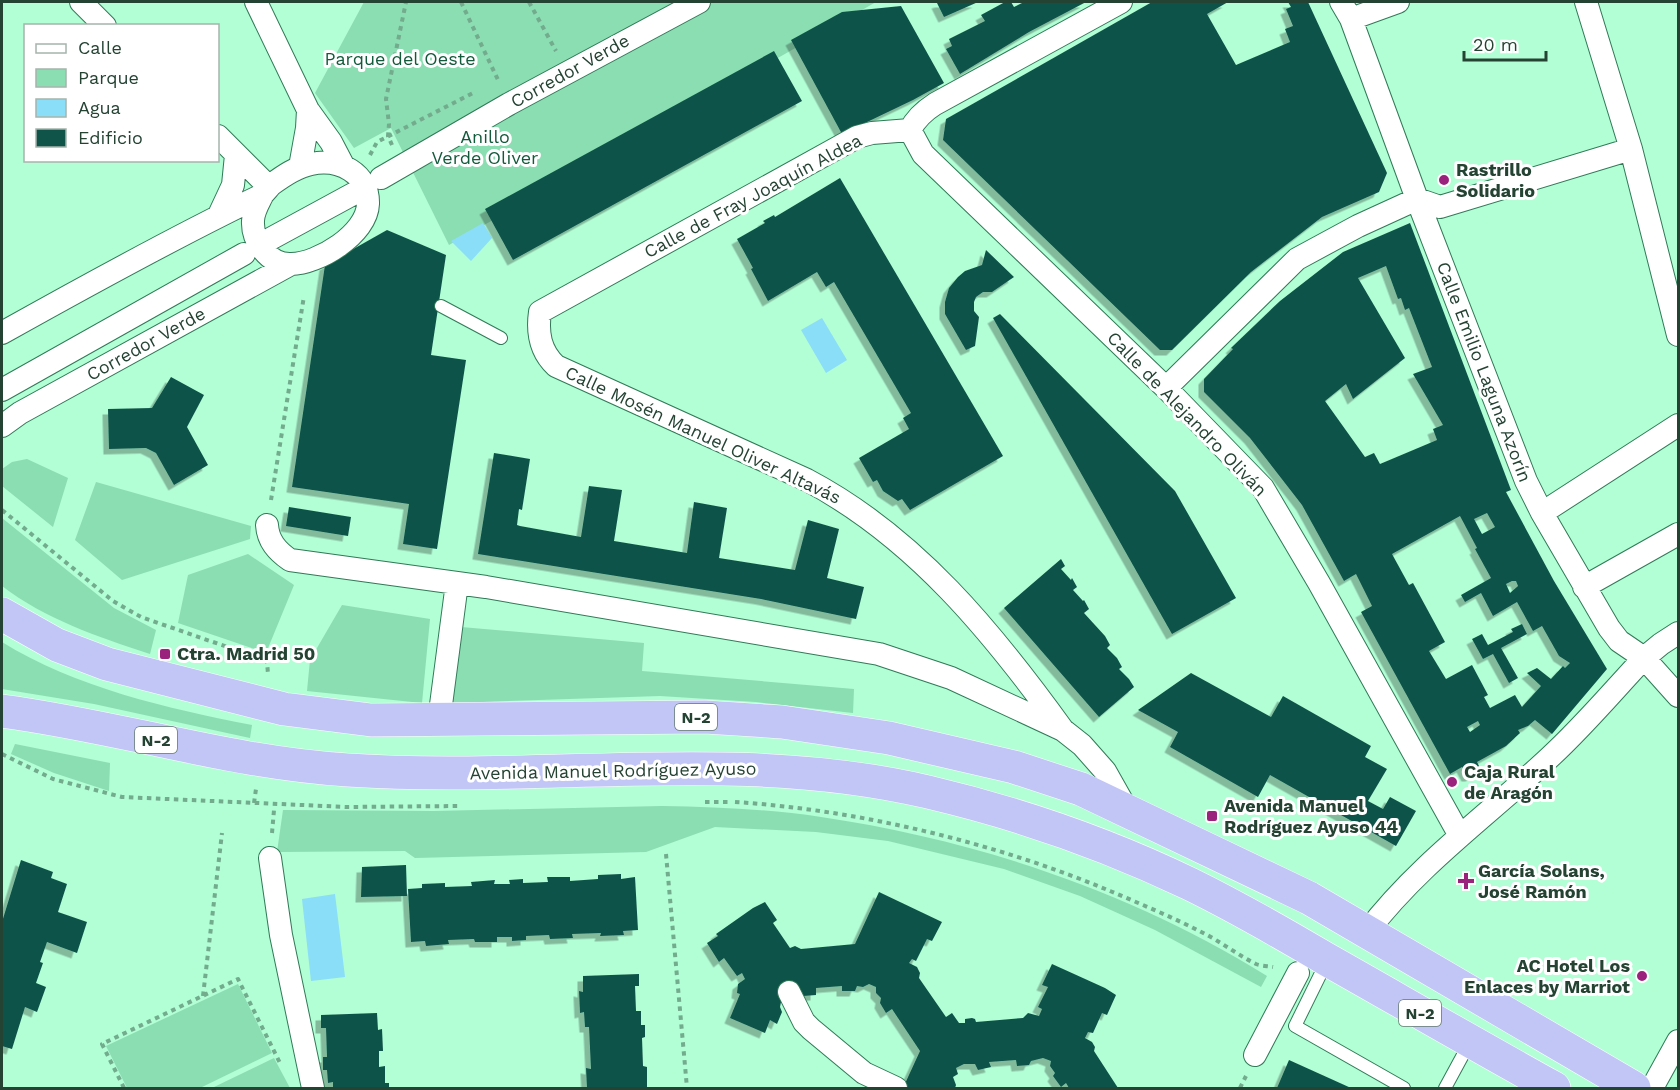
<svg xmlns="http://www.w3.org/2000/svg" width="1680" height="1090" viewBox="0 0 1680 1090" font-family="'Work Sans',sans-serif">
	<defs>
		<filter id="shadow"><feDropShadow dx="-5.5" dy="5.5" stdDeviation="0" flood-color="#0004"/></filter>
	</defs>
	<rect width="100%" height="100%" fill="#b2fed5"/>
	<path fill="#8bddb2" d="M364 2H876L449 245 391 128 354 148 315 93Z
		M27 459 68 478 53 527 2 486V469L12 462Z
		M96 482 251 526 250 539 122 580 75 540Z
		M2 518 114 608 156 630 150 654C98 637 45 619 2 586Z
		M248 554 294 585 266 653 178 623 188 575Z
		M342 605 430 619 422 703 307 691 310 660Z
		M461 627 644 643 642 671 854 689 853 713 756 702 660 696 452 703Z
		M2 642C74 687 169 709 252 725L250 738 94 704 2 689Z
		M15 744 110 763 109 791 54 773 11 754Z
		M662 806C715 807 768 809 821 817 977 840 1132 892 1267 976L1261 987 1155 930 1080 896 1004 869 888 841 816 832 715 827 646 852 415 858 405 851 277 852 283 810 434 811Z
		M238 984 272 1053 200 1088H127L106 1046Z
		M274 1058 290 1088H212Z"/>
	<path fill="#8adef8" d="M483 223 492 238 471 261 451 241Z
		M822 318 847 360 826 373 801 330Z
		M335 894 345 977 311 981 302 899Z"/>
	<path fill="#0f5349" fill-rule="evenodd" filter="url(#shadow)" d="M941 2H978L944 17 937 3Z
		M1005 2H1011L1014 7 1024 2H1086L1029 32 960 74 946 49 952 46 949 39 985 21 981 15Z
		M1152 2H1228L1207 14 1236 65 1290 42 1285 29 1293 26 1286 9 1291 7 1288 2H1308L1387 173 1379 192 1322 217 1251 272 1172 350H1160L943 140 946 119Z
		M901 6 944 83 913 100 842 134 791 40 842 12Z
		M774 51 802 101 513 260 485 209Z
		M840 178 1003 456 910 510 902 499 898 501 883 491 877 480 873 482 859 458 909 429 903 418 911 413 834 282 826 287 817 272 768 301 751 269 753 268 737 239 765 223 763 221 774 215 775 217Z
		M1410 223 1511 490 1506 492 1554 581 1607 669 1552 734 1535 720 1528 726 1518 730 1520 733 1506 746 1477 762 1481 770 1471 776H1467L1462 767 1450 774 1361 612 1372 606 1356 574 1344 581 1302 505 1250 438 1204 392V379L1233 349 1231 348 1280 301 1343 252ZM1386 266 1398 299 1401 298 1405 310 1409 308 1432 367 1413 374 1443 425 1433 429 1437 440 1380 464 1374 453 1365 457 1325 401 1346 384 1353 399 1405 358 1358 278ZM1487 513 1495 527 1482 534 1474 519ZM1460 516 1477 548 1475 549 1491 578 1461 595 1465 602 1481 593 1493 616 1517 602 1533 631 1542 626 1559 656 1570 663 1565 668 1563 666 1551 679 1537 668 1527 673 1541 686 1522 707 1515 695 1490 708 1484 697 1488 695 1472 665 1446 679 1429 651 1445 642 1413 583 1409 585 1392 554ZM1512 581H1516L1518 586 1510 593 1506 584ZM1478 721 1480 725 1470 732 1467 727Z
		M387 230 446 255 431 355 466 360 437 549 403 544 409 504 292 487 325 265Z
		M986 250 1014 277 992 292H983L976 297 974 302V311L979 317 975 346 966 350 945 314V302L949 288 958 277 965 271 982 265Z
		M1000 314 1175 491 1236 598 1172 634 993 318Z
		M171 377 204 395 187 427 208 465 174 485 156 453 146 448 109 449 108 409 152 408Z
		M494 453 530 459 522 510 519 509 517 525 520 526 581 537 589 486 622 490 614 541 687 553 694 502 727 508 719 558 795 570 808 520 839 529 827 578 864 587 856 619 761 599 478 554Z
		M289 507 351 517 348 536 286 526Z
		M1061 559 1065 566 1061 569 1071 580 1072 578 1077 587 1073 590 1083 601 1084 600 1089 609 1084 613 1105 636 1110 645 1107 648 1117 658 1122 667 1119 669 1129 679 1134 687 1099 717 1004 608Z
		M1522 624 1527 634 1501 648 1518 678 1509 683 1493 654 1483 659 1472 639 1482 634 1488 645 1513 632 1511 629Z
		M1191 673 1271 717 1283 696 1371 746 1365 757 1387 769 1368 801 1383 809 1390 797 1416 811 1396 846 1270 775 1258 797 1170 747 1178 732 1138 710Z
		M21 860 53 872 51 878 67 884 58 912 87 922 77 953 47 942 40 962 43 963 36 983 46 987 37 1012 25 1007 12 1049 2 1046V922Z
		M406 865 407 896 361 897 362 867Z
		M621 874V879L635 877 638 930 623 931 624 935 600 936 601 933 572 934 573 938 550 939 549 935 526 936V940L512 941V937H497V942H475L474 939 448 940 449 944 426 946 425 941 411 942 408 889 422 888V884L445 883V887L472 886 471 882 495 880 494 884H510L509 880 523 879V883L548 882 547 877H570V881L598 879V875Z
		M879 892 942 922 932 941 927 939 916 961 912 959 909 963 917 967 920 973 919 978 946 1017 952 1013 959 1023H965V1019L972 1018 975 1019 976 1022 1023 1018 1028 1013 1039 1016 1042 1009 1038 1007 1048 987 1042 985 1052 964 1105 988 1116 995 1107 1015 1102 1013 1093 1033 1088 1032 1085 1038 1092 1042 1095 1047 1094 1051 1118 1088H1069L1066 1083 1061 1087 1053 1076 1055 1073 1050 1066 1051 1061 1043 1058 1031 1061 1029 1065 1017 1066 1016 1060 989 1062 991 1067 978 1070 975 1064H964L956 1068 958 1074 953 1077 956 1085 955 1088H903L920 1051 892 1009 886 1013 880 1003 881 998 876 993V987L869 984 863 987 857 986 855 991H842V986L816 988V995L803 996 802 992 782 997 780 1007 782 1012 777 1024 770 1020 765 1033 730 1018 740 994 737 993 738 984 745 979 742 973 737 976 724 958 719 962 707 943 718 936 716 934 753 908 765 902 777 920 773 923 790 948 795 946 801 949 855 944Z
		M639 974V986H635L636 1011H641V1025H645V1037L642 1038 643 1066 647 1067V1088H587L586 1068 591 1069 589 1027H585L584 1012 580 1013 579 991 583 992V976Z
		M377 1013 378 1030 382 1029 383 1051H379V1067L385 1066V1083H389V1088H333V1082L328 1083 327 1070H323V1057H327L326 1028H321V1015Z
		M1289 1060 1351 1088H1277Z"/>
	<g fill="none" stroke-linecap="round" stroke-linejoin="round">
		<g stroke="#307a57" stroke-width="14">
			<path id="lane" d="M441 306 501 338
				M1327 961 1295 1026 1404 1088
				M1445 1088 1470 1042"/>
		</g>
		<g stroke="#307a57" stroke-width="24">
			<path id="street" d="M81 2 105 26
				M256 2 308 110 331 142 343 165
				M1341 2 1351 19 1417 199 1526 481 1542 513 1609 628 1619 641 1644 658 1678 696
				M1586 2 1631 149 1678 335
				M1351 19 1398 2
				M910 130 872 133 857 137 540 312C537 333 540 351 556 366L807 480C915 537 993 633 1063 730
				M910 130 923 154 1166 388 1263 488 1319 583 1460 836
				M910 130C916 118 924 111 935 104L1121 2
				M218 136 269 187
				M300 167 307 128 308 110
				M381 178 509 104 699 2
				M219 215 233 185 236 155
				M272 238 353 194
				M2 333C86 286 171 239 258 197 264 195 267 189 271 185 283 176 296 167 311 164 339 158 369 173 368 204 367 234 318 264 291 264 269 265 252 241 253 221 253 212 258 204 262 196
				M1166 388 1297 259 1358 226 1417 199 1440 207 1631 149
				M2 390 244 254
				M2 426 20 413 291 264
				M1542 513 1678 425
				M267 525C268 541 277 551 290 560L486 587 879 654 951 678 1063 730 1082 745 1105 771 1127 810
				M1584 587 1678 534
				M439 720 457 583
				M270 858 281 935 313 1088
				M1367 932C1418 865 1488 815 1549 758 1583 727 1613 691 1644 658L1661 644 1678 633
				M789 992 804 1022 811 1029 864 1073 896 1088
				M1255 1055 1298 973
				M1652 1088 1678 1041"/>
		</g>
		<g stroke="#fff" stroke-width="34">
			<path id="highway" d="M2 614 57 645 107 664 284 709 371 720 705 717 782 722 889 738 1014 767 1081 789 1309 898 1634 1088
				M2 711C118 726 231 763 348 770 542 783 737 747 928 792 1017 813 1107 844 1190 884 1237 907 1282 933 1326 959 1402 1002 1478 1046 1554 1088"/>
		</g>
		<path stroke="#73ab8d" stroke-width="4" stroke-dasharray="4.5 4.5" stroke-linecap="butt" d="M461 2 499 82
			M529 2 556 51
			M392 145 388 136 389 124 386 99 406 2
			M370 155 377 142 475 92
			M271 500 304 296
			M2 510 113 601 141 617 262 659 267 662 268 674
			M2 754 53 779 122 797 347 807 458 806
			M705 802H728
			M735 802C859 810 996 843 1110 891 1143 905 1177 919 1209 936 1225 945 1240 956 1256 964 1261 966 1268 966 1273 967
			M254 803 256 789
			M272 833 274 810
			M666 854 687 1088
			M203 996 222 833
			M124 1088 102 1044 238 979 281 1065
			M1240 1088 1246 1076"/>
		<use href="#lane" stroke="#fff" stroke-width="12"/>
		<use href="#street" stroke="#fff" stroke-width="22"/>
		<use href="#highway" stroke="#c1c6f7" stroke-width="33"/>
	</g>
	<g fill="#9a227c" stroke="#fff" stroke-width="2">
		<circle cx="1444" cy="180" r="6"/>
		<rect x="159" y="648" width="12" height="12" rx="3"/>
		<circle cx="1452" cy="782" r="6"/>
		<rect x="1206" y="810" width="12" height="12" rx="3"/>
		<path d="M1463 872h6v6h6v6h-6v6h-6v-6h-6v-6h6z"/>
		<circle cx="1642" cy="976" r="6"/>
	</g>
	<g text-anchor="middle" stroke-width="6" stroke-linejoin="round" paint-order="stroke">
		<g fill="#fff" stroke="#667b70" stroke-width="1.5">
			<rect x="675" y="704" width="42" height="26" rx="4.5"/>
			<rect x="135" y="727" width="42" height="26" rx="4.5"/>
			<rect x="1399" y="1000" width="42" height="26" rx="4.5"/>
		</g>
		<g font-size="16" font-weight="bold" fill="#244333">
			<text x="696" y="723">N-2</text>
			<text x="156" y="746">N-2</text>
			<text x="1420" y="1019">N-2</text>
		</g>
		<g font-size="18" fill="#135a3c" stroke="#fff">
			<text x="400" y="65">Parque del Oeste</text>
			<text x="485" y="143">Anillo<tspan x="485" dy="21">Verde Oliver</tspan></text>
		</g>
		<g font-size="18" fill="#244333" stroke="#fff">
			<text transform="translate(570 71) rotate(-29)" y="6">Corredor Verde</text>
			<text transform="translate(753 196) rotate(-28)" y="6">Calle de Fray Joaquín Aldea</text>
			<text transform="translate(146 344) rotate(-29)" y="6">Corredor Verde</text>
			<text transform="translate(1484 372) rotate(69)" y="6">Calle Emilio Laguna Azorín</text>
			<text transform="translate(1187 414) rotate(46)" y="6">Calle de Alejandro Oliván</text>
			<text transform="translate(703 435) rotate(25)" y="6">Calle Mosén Manuel Oliver Altavás</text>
			<text transform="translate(613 771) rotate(-1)" y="6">Avenida Manuel Rodríguez Ayuso</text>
		</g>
		<g font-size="18" font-weight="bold" fill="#244333" stroke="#fff" text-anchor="start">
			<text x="1456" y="176">Rastrillo<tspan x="1456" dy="21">Solidario</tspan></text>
			<text x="177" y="660">Ctra. Madrid 50</text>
			<text x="1464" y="778">Caja Rural<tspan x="1464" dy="21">de Aragón</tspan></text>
			<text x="1224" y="812">Avenida Manuel<tspan x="1224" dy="21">Rodríguez Ayuso 44</tspan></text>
			<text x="1478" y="877">García Solans,<tspan x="1478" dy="21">José Ramón</tspan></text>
			<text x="1630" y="972" text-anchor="end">AC Hotel Los<tspan x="1630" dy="21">Enlaces by Marriot</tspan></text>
		</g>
	</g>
	<rect width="1680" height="1090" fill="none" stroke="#244333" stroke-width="6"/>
	<rect x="24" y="24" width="195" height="138" fill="#ffffff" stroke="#a7b4ad" stroke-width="1.5"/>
	<rect x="36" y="44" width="30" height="9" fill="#ffffff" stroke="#a7b4ad" stroke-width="1.5"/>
	<text x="78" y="54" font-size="18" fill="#244333">Calle</text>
	<rect x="36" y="69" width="30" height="18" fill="#8bddb2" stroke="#a7b4ad" stroke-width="1.5"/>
	<text x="78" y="84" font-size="18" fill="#244333">Parque</text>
	<rect x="36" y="99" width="30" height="18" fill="#8adef8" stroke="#a7b4ad" stroke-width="1.5"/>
	<text x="78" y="114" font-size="18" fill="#244333">Agua</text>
	<rect x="36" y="129" width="30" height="18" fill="#0f5349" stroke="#a7b4ad" stroke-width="1.5"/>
	<text x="78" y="144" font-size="18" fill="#244333">Edificio</text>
	<path d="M1464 51v9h82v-9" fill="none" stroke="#244333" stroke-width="3"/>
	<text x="1473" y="51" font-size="18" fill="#244333" stroke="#ffffff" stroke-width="4.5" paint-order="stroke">20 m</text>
</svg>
